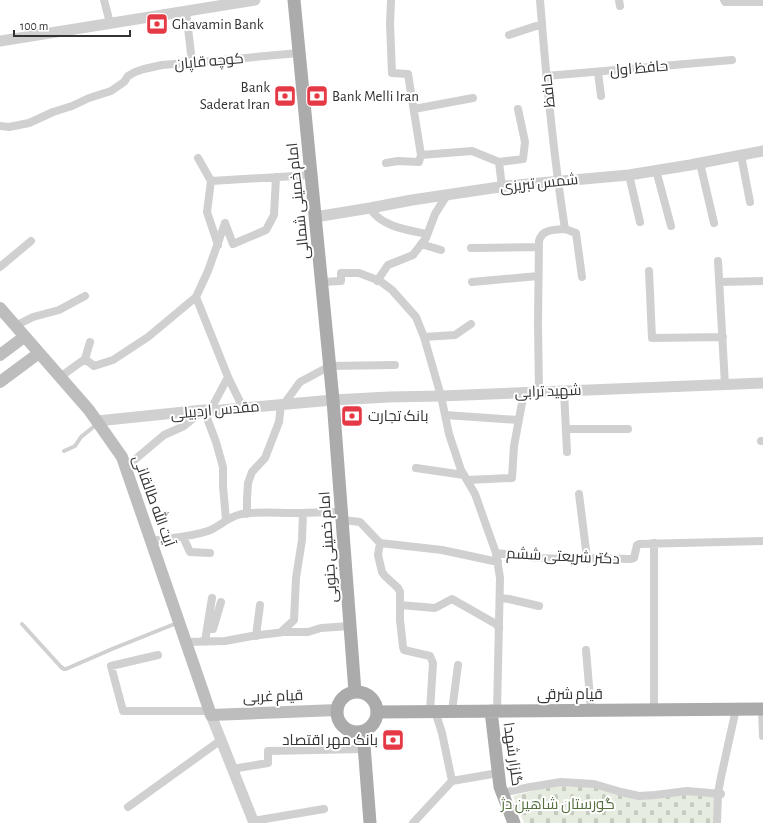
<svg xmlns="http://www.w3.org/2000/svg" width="763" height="823" viewBox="0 0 763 823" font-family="'Alegreya Sans',Cairo,sans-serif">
	<defs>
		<pattern id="cemetery-stones" width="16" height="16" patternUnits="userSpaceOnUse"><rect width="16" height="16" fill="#e6ecdf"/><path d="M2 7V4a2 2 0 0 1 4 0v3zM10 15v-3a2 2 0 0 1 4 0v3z" fill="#c6cbc0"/></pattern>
	</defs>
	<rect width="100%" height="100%" fill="#fff"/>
	<path fill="url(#cemetery-stones)" d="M555 785H589L627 796 679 793 718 796 716 823H524L513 796Z"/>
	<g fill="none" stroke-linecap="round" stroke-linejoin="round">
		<path stroke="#d0d0d0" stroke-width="4" d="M64 451 75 446 81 437 97 424
			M22 624 61 667 64 669H66L112 649 177 623"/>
		<path stroke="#d0d0d0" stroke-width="8" d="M104 0 110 23
			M619 0 620 6
			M724 0 725 2H763
			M186 11 192 62
			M509 35 542 24
			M598 72 601 96
			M546 76 732 60
			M414 109 473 98
			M0 126 9 127 29 123 53 112 72 106 89 98 111 91 124 82 128 76 135 72 144 69 162 65 200 62 299 53
			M421 155 472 151 499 162 502 187
			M741 155 750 202
			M198 158 211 181 207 212 218 245
			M499 162 523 159 525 142 518 109
			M386 163 398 161 419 162 421 155 408 74 392 73 390 24 391 0
			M700 163 714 223
			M656 170 671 226
			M629 175 640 222
			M211 181 311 175
			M370 208C381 227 408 230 427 234
			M225 223 208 271 196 297 228 377 243 408
			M225 223 233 244 266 230 274 215 276 177
			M565 229 576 233 582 277
			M421 244 441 250
			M471 248 539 247
			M718 261 725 385
			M0 267 31 241
			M649 271 652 338 723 337
			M377 281 388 265 413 255 426 238 435 214 447 195
			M322 282 341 281V273H359L380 281 392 290 416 317 424 337 441 396 449 434 461 470 475 494 496 553 500 578 497 711
			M472 282 538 276
			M719 282 763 281
			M15 326 33 317 59 310 85 296
			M424 337 455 335 471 324
			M85 359 90 342
			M60 377 85 359 94 366 113 360 148 337 196 297
			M564 391 567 452
			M539 392 538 323 539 241C542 229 554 230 565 229 553 153 546 77 540 0
			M284 404 300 382 330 366 395 365
			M210 411 228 377
			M445 415 518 420
			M566 429H628
			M761 441H763
			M126 467 164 435 184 426 204 410 216 442 223 467V486L226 520
			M416 468 464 475
			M467 480 512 478 514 446 524 392
			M579 494 587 558
			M247 514V499L248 483 252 472 265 458 279 422 281 404
			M342 520 360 522 380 543 442 550 498 562
			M183 537 190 552 210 553
			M151 541C170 538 190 537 208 531 219 527 227 518 238 515 251 511 275 513 290 513 307 513 324 512 341 512
			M380 543 378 555 382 572 385 576 398 588 400 592V620L403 647 404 650 430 656 433 663 430 711
			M496 553 539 558 566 559 587 558 631 559 634 558 637 545 639 544 763 541
			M500 598 509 599 539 606
			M400 605 435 608 452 599 496 624 499 628
			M207 629H213L221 602
			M281 632 294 620 296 578 302 540 303 513
			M256 636 260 605
			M205 641 212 598
			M186 642 225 641 252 636 284 632H308L321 628 350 626
			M586 650 591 710
			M158 655 111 666 123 711H210
			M762 709 763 736
			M654 710V543
			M435 711 442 733 452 781
			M452 711 458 665
			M232 769 268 763V751L364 749
			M502 793 530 787 561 782 594 784 621 792 639 796 655 795 687 791 721 794
			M128 807 221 740
			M253 821 324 809
			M413 823 452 781 498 773
			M717 823 718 793 721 777 736 709"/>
		<path stroke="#d0d0d0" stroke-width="11" d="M0 41 255 0
			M315 217 370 208 412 200 506 186 629 175 690 165 763 151
			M97 421 204 410 210 411 333 400 389 397 441 396 763 383
			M211 715 254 823"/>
		<path stroke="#bdbdbd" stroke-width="12" d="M0 308 89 410 122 457 211 715 337 710
			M0 355 24 337
			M0 382 39 353"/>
		<path stroke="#ababab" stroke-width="13" d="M294 0 333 400 355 692
			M337 712a20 20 0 1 1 40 0a20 20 0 1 1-40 0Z
			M491 711 500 787 514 823
			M377 712 763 709
			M363 732 370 823"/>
	</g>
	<defs>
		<g id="bank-square" transform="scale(1.15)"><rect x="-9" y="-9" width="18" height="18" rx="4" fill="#e63946" stroke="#fff"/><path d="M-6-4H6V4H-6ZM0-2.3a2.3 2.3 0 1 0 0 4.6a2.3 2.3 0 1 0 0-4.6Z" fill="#fff"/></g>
	</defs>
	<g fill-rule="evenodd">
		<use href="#bank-square" x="157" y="24"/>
		<use href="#bank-square" x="285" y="96"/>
		<use href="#bank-square" x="317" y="96"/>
		<use href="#bank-square" x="352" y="416"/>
		<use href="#bank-square" x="393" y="740"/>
	</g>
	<g text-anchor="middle" stroke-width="4" stroke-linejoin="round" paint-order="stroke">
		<g font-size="15" fill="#333" stroke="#fff" text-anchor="start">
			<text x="172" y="29">Ghavamin Bank</text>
			<text x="270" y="92" text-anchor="end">Bank<tspan x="270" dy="17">Saderat Iran</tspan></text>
			<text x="332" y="101">Bank Melli Iran</text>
			<text x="368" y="421">بانک تجارت</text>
			<text x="378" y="745" text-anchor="end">بانک مهر اقتصاد</text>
		</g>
		<g font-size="15" fill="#333" stroke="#fff">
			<text transform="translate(209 61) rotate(-5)" y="5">کوچه قاپان</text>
			<text transform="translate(639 68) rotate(-5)" y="5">حافظ اول</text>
			<text transform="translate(548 91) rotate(-96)" y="5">حافظ</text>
			<text transform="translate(539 183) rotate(-6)" y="5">شمس تبریزی</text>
			<text transform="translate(298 201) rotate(-96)" y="5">امام خمینی شمالی</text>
			<text transform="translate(548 391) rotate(-2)" y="5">شهید ترابی</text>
			<text transform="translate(215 410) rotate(-5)" y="5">مقدس اردبیلی</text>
			<text transform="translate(154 501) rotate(70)" y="5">آیت الله طالقانی</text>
			<text transform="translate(328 547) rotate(-94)" y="5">امام خمینی جنوبی</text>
			<text transform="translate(563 556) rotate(3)" y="5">دکتر شریعتی ششم</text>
			<text x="570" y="699">قیام شرقی</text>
			<text transform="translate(273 696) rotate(-2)" y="5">قیام غربی</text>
			<text transform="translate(513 754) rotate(82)" y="5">گلزار شهدا</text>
		</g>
		<g font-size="15" fill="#56703f" stroke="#fff">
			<text x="558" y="809">گورستان شاهین دژ</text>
		</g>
	</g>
	<path d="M14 30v6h116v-6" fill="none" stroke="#333333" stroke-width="2"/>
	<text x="20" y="30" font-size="12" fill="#333333" stroke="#ffffff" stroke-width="3" paint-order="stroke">100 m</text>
</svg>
